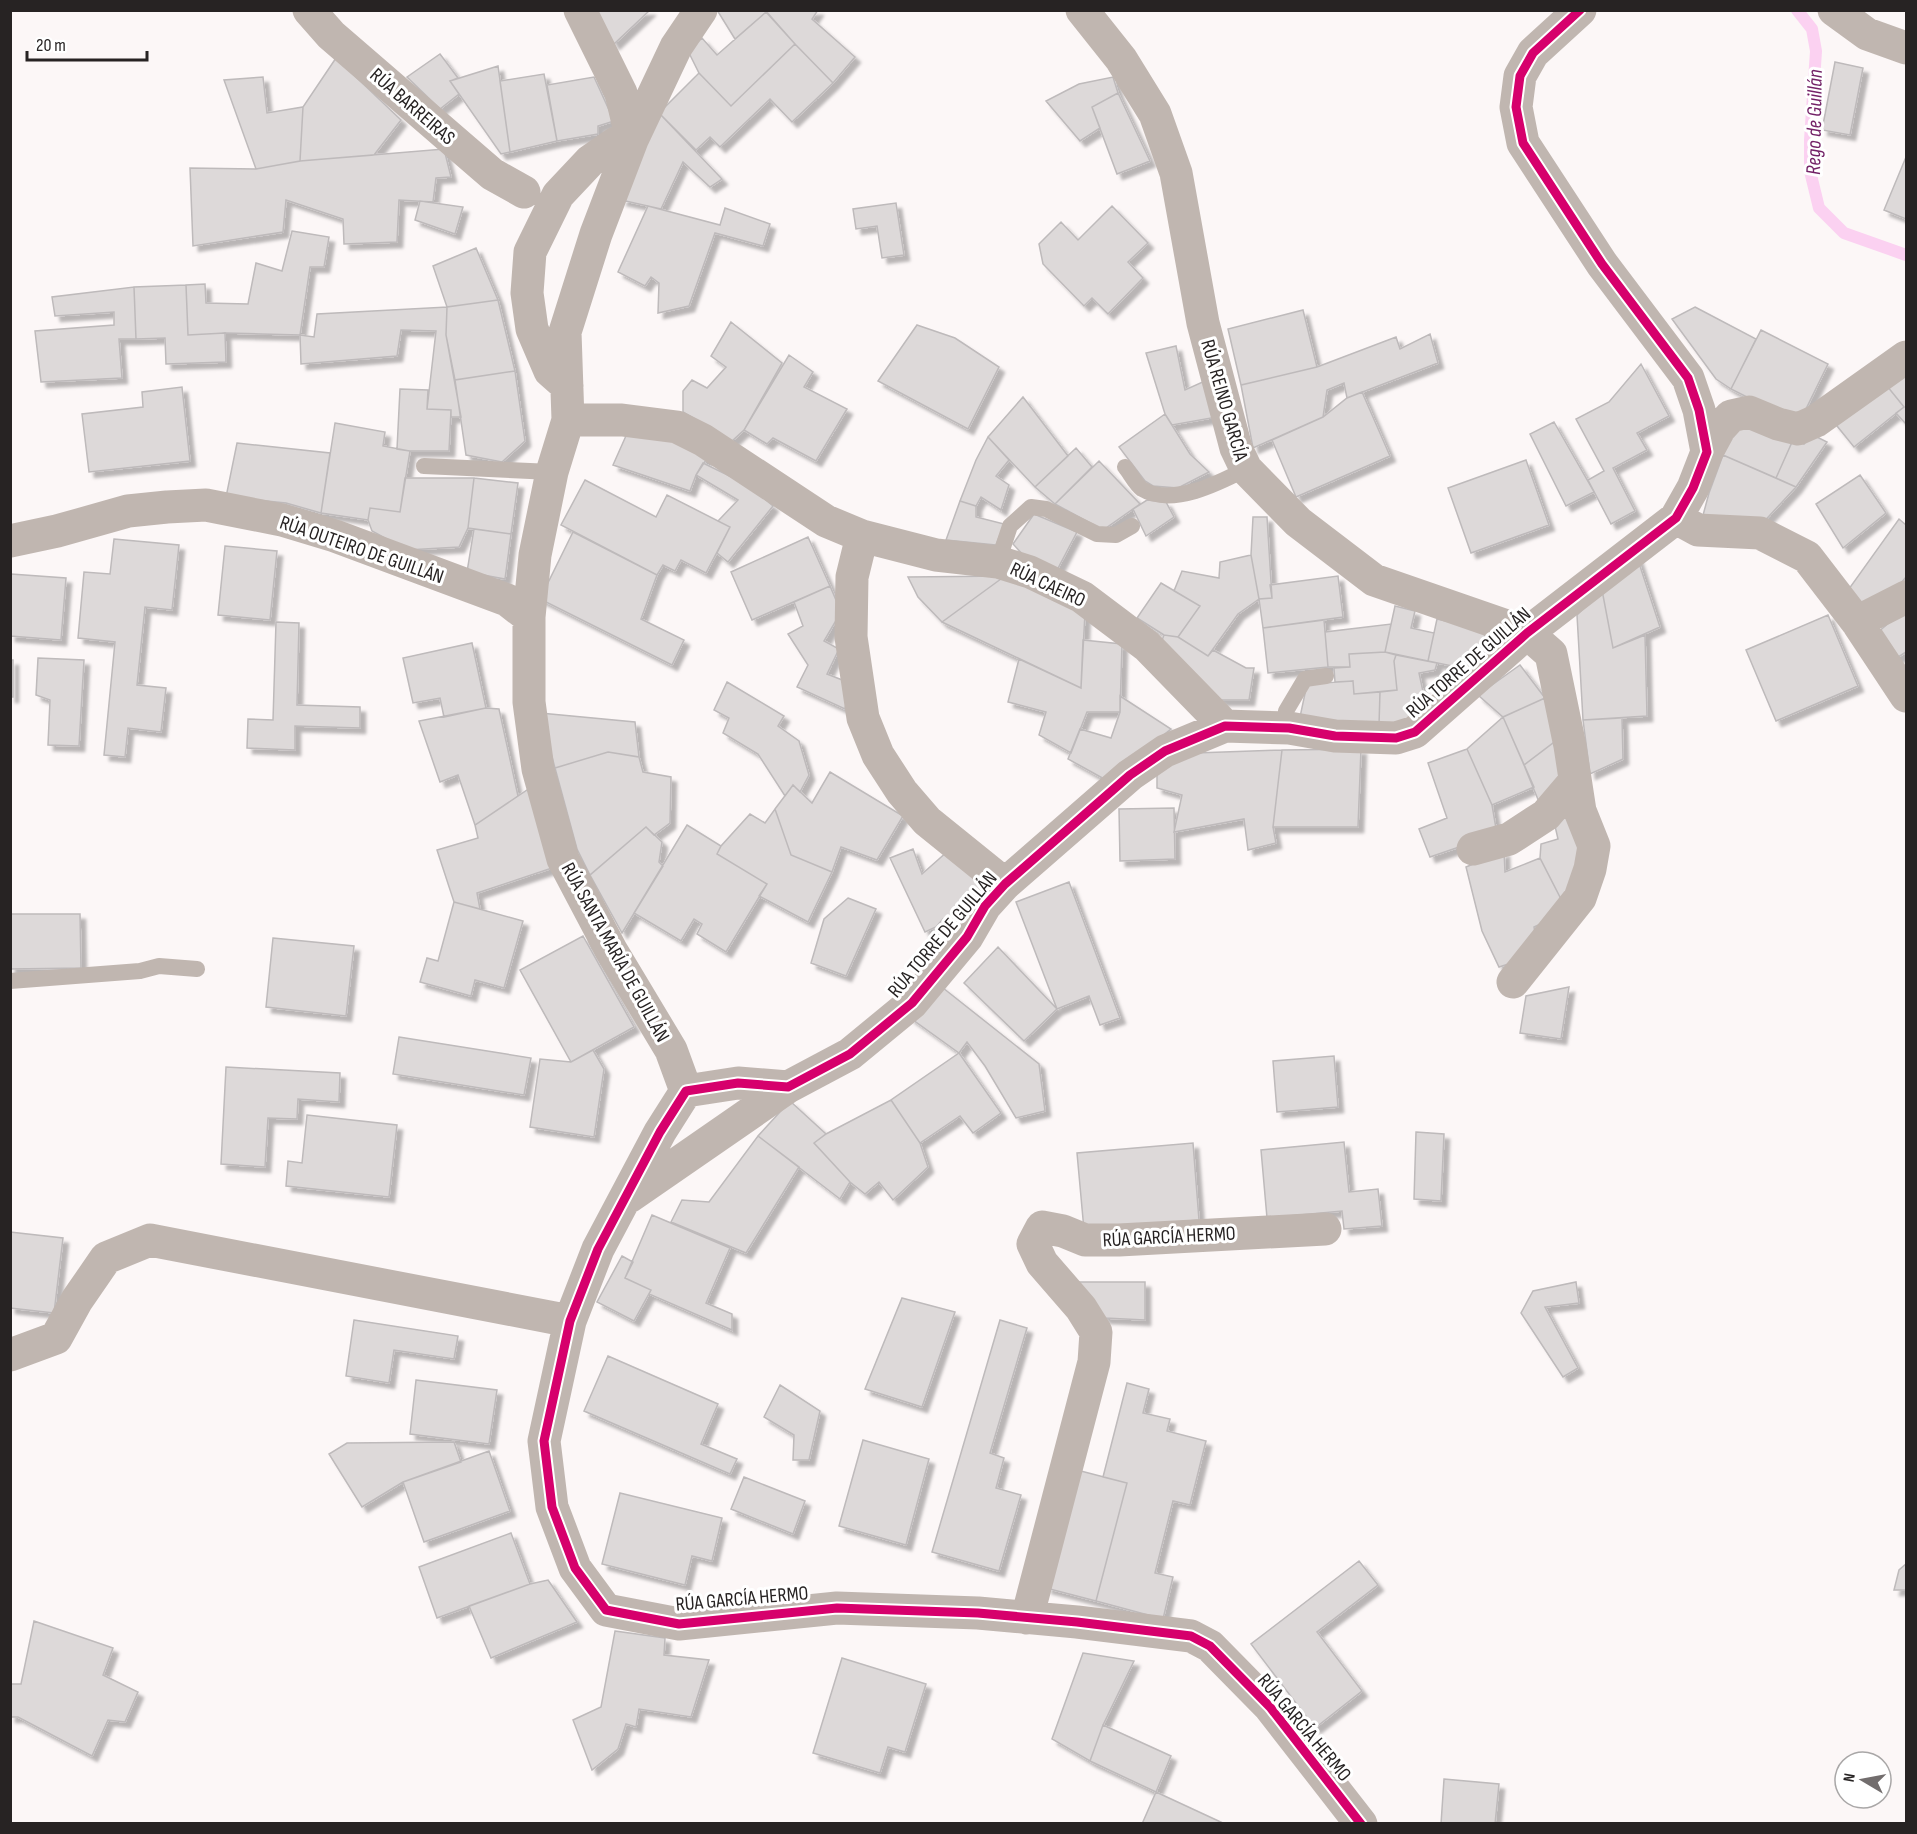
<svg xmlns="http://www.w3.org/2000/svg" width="1917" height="1834" viewBox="0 0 1917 1834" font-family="'Sofia Sans Condensed',sans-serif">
	<defs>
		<filter id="shadow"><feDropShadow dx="5.5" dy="5.5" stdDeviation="1.5" flood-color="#0004"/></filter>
	</defs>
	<rect width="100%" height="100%" fill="#fcf7f7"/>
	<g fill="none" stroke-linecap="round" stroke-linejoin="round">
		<path stroke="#fbd1f1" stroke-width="12" d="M1797 10 1812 29 1816 51 1810 140V171L1819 208 1844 233 1906 255"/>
	</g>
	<path fill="#ddd9d9" stroke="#bebabb" stroke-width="1.5" filter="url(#shadow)" d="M594 10H650L614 44Z
		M717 10H765L766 12 735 39Z
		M765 10H818L812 19 855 57 833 83 795 44Z
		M766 12 795 44 731 106 699 73 688 51 702 38 717 55Z
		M795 44 833 83 792 122 770 99 720 147 710 137 696 150 659 113 699 73 731 106Z
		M440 54 458 78 450 81 459 94 440 109 407 77Z
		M336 58 401 120 374 155 300 161 303 107Z
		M1835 62 1863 68 1850 135 1822 130Z
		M498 66 510 152 501 154 450 81Z
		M544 74 557 141 510 152 500 81Z
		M263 77 267 113 303 107 300 161 256 169 224 80Z
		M594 77 614 121 598 126V134L557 141 547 85Z
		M1113 77 1118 93 1092 107 1100 128 1080 141 1046 101 1079 84Z
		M1118 93 1150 161 1117 174 1092 107Z
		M659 113 722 179 710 187 683 162 661 209 621 200Z
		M444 149 451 177 436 178 433 202 399 200 397 242 344 244 343 219 286 200 283 232 193 246 190 168 256 169 300 161Z
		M1906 157V219L1884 210Z
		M420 201 463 207 455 234 415 220Z
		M896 203 904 255 882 258 877 226 856 229 853 209Z
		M648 206 720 225 725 208 770 224 763 246 715 233 689 306 658 313 659 283 651 277 645 286 618 272Z
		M1112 206 1148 243 1128 262 1143 278 1108 314 1092 298 1084 306 1043 264 1039 244 1061 222 1078 240Z
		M292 231 329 237 324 267H310L300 335 225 333 188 335 186 285 205 284 206 303 248 304 256 263 282 271Z
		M476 248 498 300 447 307 433 266Z
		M186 285 188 335 225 333 226 362 166 364 165 338 136 339 134 287Z
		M134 287 136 339H119L122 378 41 382 35 331 114 325V312L55 316 52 297Z
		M498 300 515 371 455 380 446 335 447 307Z
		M447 307 446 335 461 417H451V410L427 409 436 331 401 330 397 356 301 364 300 335 314 337 317 314Z
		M1695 307 1756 339 1731 389 1716 379 1672 319Z
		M1303 310 1317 367 1241 385 1228 329Z
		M731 322 782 363 744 430 732 441 683 412V391L692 380 707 388 726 367 711 356Z
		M917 325 955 338 999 367 968 429 878 381Z
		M1761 330 1828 364 1799 423 1731 389Z
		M1430 334 1438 363 1347 398 1344 383 1327 390 1323 417 1253 448 1241 385 1317 367 1396 337 1400 349Z
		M1176 346 1185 390 1207 380 1217 417 1172 425 1165 414 1146 353Z
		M789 355 813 372 804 387 847 409 816 461 773 438 767 444 744 430Z
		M1641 364 1669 416 1637 433 1647 450 1613 468 1635 511 1611 524 1588 480 1604 471 1576 419 1609 402Z
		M1906 364V421L1905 423 1896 413 1904 407 1883 381Z
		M515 371 525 441 502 462 466 455 455 380Z
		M1883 381 1904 407 1854 447 1833 421Z
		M182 387 190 461 89 472 82 414 143 407 142 392Z
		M400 389 428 390 427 409 451 410 449 451H410L397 449Z
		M1362 392 1390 456 1296 497 1272 440 1323 417 1347 398Z
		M1023 397 1068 456 1035 487 988 437Z
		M1165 414 1190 454 1209 472 1178 488 1153 486 1145 481 1119 447Z
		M1739 421 1793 440 1776 478 1723 455Z
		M1554 422 1594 492 1566 506 1530 434Z
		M335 423 385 432 383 446 410 451 400 512 370 508 368 520 321 513Z
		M629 429 655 434 708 457 696 475 690 491 613 465Z
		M1811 434 1827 442 1796 487 1776 478 1793 440 1804 444Z
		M988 437 1009 460 996 476 1009 485 1001 510 981 497 976 506 960 501 976 460Z
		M237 443 330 453 321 513 286 503 226 497Z
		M1076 448 1092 467 1055 504 1035 487Z
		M1723 455 1796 487 1759 527 1702 519 1709 493Z
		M1526 460 1549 525 1471 553 1448 488Z
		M1099 461 1140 504 1103 530 1055 504Z
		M703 463 748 485 773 506 728 562 717 553 730 527 718 521 738 500 696 475Z
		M1860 475 1886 513 1843 548 1816 504Z
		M405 478H474L468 528 459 547 407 550 372 531 368 520 370 508 400 512Z
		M474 478 518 483 511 534 468 528Z
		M585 480 656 517 667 495 730 527 706 573 681 560 675 571 663 565 657 575 561 525Z
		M1147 500 1166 502 1174 517 1146 536 1133 509Z
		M960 501 976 506V517L1004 524 996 545 946 540Z
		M1034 514 1077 532 1056 572 1025 557 1013 544Z
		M1253 517H1267L1272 598 1259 599 1251 555Z
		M1899 519 1906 525V577L1889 597 1867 607 1846 593Z
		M474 529 511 534 505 579 467 572Z
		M573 532 657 575 641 619 684 640 672 665 540 599Z
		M808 537 830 586 752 620 731 572Z
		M114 539 179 545 172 610 145 607 137 685 166 688 161 732 128 728 125 757 104 755 115 642 78 638 84 572 110 574Z
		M225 546 277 551 270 620 218 615Z
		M1251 555 1259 599 1238 614 1208 656 1178 637 1200 606 1174 591 1182 571 1219 578 1220 562Z
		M1637 557 1660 627 1613 648 1602 590Z
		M11 574 66 578 61 640 10 636Z
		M1005 576 1085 613 1081 688 942 622Z
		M1005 576 942 622 918 597 908 577Z
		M1338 576 1343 617 1263 628 1259 599 1272 598 1270 585Z
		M1161 583 1200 606 1178 637 1164 635 1137 618Z
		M830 586 841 612 824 641 839 649 827 674 850 683 845 709 797 687 808 665 788 634 803 626 794 602Z
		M1602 590 1613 648 1645 635 1647 716 1583 720 1577 615Z
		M1395 606 1415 611 1411 628 1434 633 1428 661 1385 652Z
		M1906 608V652L1892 661 1876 634Z
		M1828 615 1858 686 1776 721 1746 650Z
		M1437 619 1486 630 1476 671 1428 661Z
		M1324 620 1328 667 1268 673 1263 628Z
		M276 622 299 623 297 705 360 707V728L295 726V750L247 748 248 719 273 720Z
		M1391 624 1385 652 1349 654 1350 667H1328L1325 632Z
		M1164 635 1178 637 1208 656 1213 650 1246 668H1254L1249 700H1221L1159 648Z
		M1083 640 1122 644 1120 712H1087L1071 753 1039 735 1046 712 1008 702 1019 659 1081 688Z
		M472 643 486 708 444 717 440 698 413 703 403 658Z
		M1385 652 1396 655 1394 661 1397 690 1354 694 1353 681 1335 682 1334 668 1350 667 1349 654Z
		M1396 655 1437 663 1435 670 1419 673 1427 710 1404 726 1379 725 1380 692 1397 690 1394 661Z
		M38 658 84 660 79 746 48 745 50 700 36 695Z
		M10 660H13V697H10Z
		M1520 665 1545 698 1503 717 1478 695Z
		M1353 681 1354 694 1380 692 1379 725 1300 717 1307 684Z
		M727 682 784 716 778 726 799 741 809 775 800 792 793 785 785 796 758 754 723 733 729 718 714 710Z
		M1120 696 1171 729 1106 780 1068 759 1080 729 1111 738 1120 712Z
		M1545 698 1557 740 1524 765 1503 717Z
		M486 708 499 709 518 796 475 825 458 775 440 782 419 721Z
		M540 713 635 722 639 757 608 752 555 768Z
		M1503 717 1534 787 1492 805 1467 749Z
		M1622 718 1623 759 1590 774 1583 720Z
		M1557 740 1561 780 1539 802 1524 765Z
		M1361 749 1358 827H1273L1282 750Z
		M1467 749 1492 805 1497 834 1430 857 1419 829 1447 818 1428 763Z
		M1282 750 1273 827 1276 843 1248 850 1244 819 1174 832 1182 795 1157 788V766L1195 753Z
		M608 752 639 757 643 772 671 777 670 823 654 835 646 827 590 875 577 849 555 768Z
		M830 772 903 816 877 860 841 847 832 872 791 855 775 809 793 785 812 803Z
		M533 786 555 867 477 893 480 909 454 902 437 850 478 838 475 825Z
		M1174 808 1175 859 1120 861 1119 809Z
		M775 809 791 855 832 872 808 922 759 896 767 884 717 854 721 846 750 814 765 823Z
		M1570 812 1582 855 1562 901 1540 858 1541 844 1558 839 1555 826Z
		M687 825 721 846 717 854 767 884 726 952 697 934 702 924 694 919 681 941 634 913Z
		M646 827 662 842 659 862 663 866 622 933 590 875Z
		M913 849 922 874 948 851 988 885 958 928 943 919 936 927 925 932 890 858Z
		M1504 851 1505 872 1540 858 1562 901 1556 917 1534 927 1536 938 1518 961 1499 967 1482 931 1466 867Z
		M1069 882 1120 1018 1100 1025 1089 996 1057 1009 1016 902Z
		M848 898 876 909 846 976 811 963 824 919Z
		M454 902 523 921 504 988 475 980 471 996 420 982 427 958 438 961Z
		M10 914H80L81 968 10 969Z
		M583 936 634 1027 571 1062 520 970Z
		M273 938 354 946 346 1016 266 1007Z
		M998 947 1057 1009 1024 1041 964 983Z
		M938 984 1039 1064 1045 1111 1016 1118 985 1066 967 1042 959 1053 909 1017Z
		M1569 987 1561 1039 1520 1033 1526 996Z
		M399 1037 531 1058 524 1095 393 1074Z
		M593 1050 604 1069 594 1137 530 1127 540 1059 571 1062Z
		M959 1053 1001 1113 973 1133 960 1116 920 1143 891 1100Z
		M1334 1056 1338 1107 1277 1112 1273 1061Z
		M226 1067 340 1073 339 1102 298 1099 297 1119 268 1118 265 1167 221 1164Z
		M891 1100 920 1143 928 1167 893 1200 879 1182 865 1194 850 1182 814 1143 826 1134Z
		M790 1101 826 1134 814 1143 850 1182 840 1199 758 1136Z
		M307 1115 397 1125 389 1197 286 1186 288 1161 302 1163Z
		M1416 1132 1444 1134 1441 1201 1414 1199Z
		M758 1136 799 1167 746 1253 671 1222 682 1200 709 1202Z
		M1344 1142 1349 1192 1378 1189 1382 1226 1344 1229 1342 1211 1267 1218 1261 1150Z
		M1193 1143 1199 1220 1084 1230 1077 1153Z
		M652 1215 730 1248 706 1303 732 1314V1330L649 1294 651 1290 625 1278Z
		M10 1232 63 1238 54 1313 10 1308Z
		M622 1256 633 1262 625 1278 651 1290 634 1321 597 1302Z
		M1075 1282H1145V1320L1105 1318Z
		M1576 1282 1579 1303 1545 1307 1578 1368 1563 1377 1521 1313 1533 1291Z
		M902 1298 955 1312 922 1407 865 1389Z
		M354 1320 458 1336 454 1359 394 1350 389 1383 346 1376Z
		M1000 1320 1027 1328 990 1453 1004 1458 996 1488 1021 1495 999 1571 932 1552Z
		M608 1356 718 1404 701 1444 737 1459 730 1474 584 1411Z
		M416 1380 497 1390 489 1444 410 1434Z
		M1127 1383 1149 1389 1143 1413 1170 1419 1167 1431 1206 1441 1190 1505 1173 1501 1155 1573 1173 1577 1163 1619 1096 1601 1127 1483 1103 1477Z
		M780 1385 820 1411 809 1460H793L794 1435 764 1417Z
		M863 1440 929 1459 906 1545 839 1526Z
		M454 1442 461 1462 403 1482 362 1507 329 1454 347 1443Z
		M489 1451 510 1511 424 1542 403 1482Z
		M1077 1470 1127 1483 1096 1601 1046 1588Z
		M744 1477 805 1501 793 1534 731 1509Z
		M620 1493 722 1518 712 1561 692 1556 685 1585 602 1564Z
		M511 1533 530 1584 437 1618 419 1567Z
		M1359 1561 1378 1585 1317 1632 1362 1691 1315 1728 1251 1644Z
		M1906 1564V1590H1894L1899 1570Z
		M548 1580 577 1622 491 1658 469 1606 530 1584Z
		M34 1621 113 1648 103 1675 138 1692 125 1722 108 1720 92 1756 18 1717H10V1684H21Z
		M615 1631 665 1638 664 1655 709 1660 691 1717 639 1709 636 1727 626 1724 618 1749 592 1770 573 1720 601 1707Z
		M1083 1653 1134 1661 1103 1725 1090 1761 1052 1739Z
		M842 1658 926 1684 905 1752 888 1747 880 1773 813 1753Z
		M1103 1725 1171 1756 1156 1792 1090 1761Z
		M1444 1779 1499 1784 1495 1824H1441Z
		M1156 1792 1225 1824H1142Z"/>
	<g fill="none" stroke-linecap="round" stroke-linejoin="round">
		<path stroke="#c0b6b0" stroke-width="16" d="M424 466 552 472
			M1125 467C1130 473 1136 485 1142 489 1172 507 1219 483 1246 469
			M998 562 1010 526 1031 507 1046 509 1097 534 1116 535 1132 526
			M1285 728 1286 711 1305 679 1326 676
			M10 981 140 971 159 966 197 969"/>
		<path stroke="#c0b6b0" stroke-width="33" d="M309 10 331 35 492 174 524 192
			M580 10 621 93 632 140
			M1082 10 1121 59 1155 114 1176 173 1203 323 1236 448 1246 469 1298 522 1374 580 1527 633 1551 654 1570 746 1580 811 1594 846 1590 869 1580 898 1513 982
			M1834 10 1867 34 1906 48
			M632 140 676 47 701 10
			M567 386 550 371 532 329 527 293 530 252 558 195 590 161 616 143 632 140 596 234 565 332 568 420 552 472 535 555 529 617V702L538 769 563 859 611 950 671 1050 686 1091
			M568 420H622L677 427 703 440 826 521 862 536 936 555 998 562 1030 572 1082 597 1147 646 1225 726
			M1707 452 1720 428 1731 416 1749 412 1778 424 1798 429 1816 421 1906 357
			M1676 518 1698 530 1760 533 1807 557 1857 622 1906 696
			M862 536 852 577 851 637 863 718 878 755 902 792 927 821 1005 884
			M10 541 57 531 128 511 167 507 206 505 282 520 335 536 507 600 529 617
			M1857 622 1906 597
			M1473 849 1509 839 1546 815 1575 781
			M686 1091 738 1083 788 1087 850 1054 912 1003 967 937 985 906 1005 884 1130 775 1165 751 1225 726 1289 728 1335 736 1396 738 1415 732 1527 633 1676 518 1693 488 1707 452 1699 410 1688 378 1602 264 1523 143 1516 107 1520 76 1533 53 1580 10
			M686 1091 660 1132 598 1249 570 1321 544 1441 552 1507 575 1568 606 1610 679 1624 837 1608 978 1613 1077 1622 1191 1636 1210 1646 1270 1707 1361 1824
			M629 1197 788 1087
			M10 1355 56 1338 77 1300 106 1258 150 1240 570 1321
			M1027 1618 1094 1362 1096 1332 1081 1308 1042 1263 1033 1244 1042 1227 1063 1231 1085 1240H1119L1325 1229"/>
		<g stroke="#fff" stroke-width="13">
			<path id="cycleway" d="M1361 1824 1270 1707 1210 1646 1191 1636 1077 1622 978 1613 837 1608 679 1624 606 1610 575 1568 552 1507 544 1441 570 1321 598 1249 660 1132 686 1091 738 1083 788 1087 850 1054 912 1003 967 937 985 906 1005 884 1130 775 1165 751 1225 726 1289 728 1335 736 1396 738 1415 732 1527 633 1676 518 1693 488 1707 452 1699 410 1688 378 1602 264 1523 143 1516 107 1520 76 1533 53 1580 10"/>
		</g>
		<use href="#cycleway" stroke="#d6006c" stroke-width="9"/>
	</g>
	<g text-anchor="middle" stroke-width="6" stroke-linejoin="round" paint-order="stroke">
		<g font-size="20" fill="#272323" stroke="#fff">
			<text transform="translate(413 106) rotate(41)" y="7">RÚA BARREIRAS</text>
			<text transform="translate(1225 400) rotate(74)" y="7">RÚA REINO GARCÍA</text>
			<text transform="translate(362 549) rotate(19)" y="7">RÚA OUTEIRO DE GUILLÁN</text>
			<text transform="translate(1048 584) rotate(25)" y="7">RÚA CAEIRO</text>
			<text transform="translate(1468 662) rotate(-41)" y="7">RÚA TORRE DE GUILLÁN</text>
			<text transform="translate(942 934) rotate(-50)" y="7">RÚA TORRE DE GUILLÁN</text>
			<text transform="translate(616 952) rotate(61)" y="7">RÚA SANTA MARÍA DE GUILLÁN</text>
			<text transform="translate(1169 1236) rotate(-3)" y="7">RÚA GARCÍA HERMO</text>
			<text transform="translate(742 1598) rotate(-5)" y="7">RÚA GARCÍA HERMO</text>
			<text transform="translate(1305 1727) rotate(50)" y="7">RÚA GARCÍA HERMO</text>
		</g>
		<g font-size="21" font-style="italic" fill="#732267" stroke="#fff">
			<text transform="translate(1814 122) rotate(-89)" y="7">Rego de Guillán</text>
		</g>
	</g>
	<rect width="1917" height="1834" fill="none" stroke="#272323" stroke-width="24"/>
	<g transform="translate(1863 1780) rotate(280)"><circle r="28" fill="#ffffff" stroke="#a9a7a7" stroke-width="1.5"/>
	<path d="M0-4.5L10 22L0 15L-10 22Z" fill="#726d6d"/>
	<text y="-9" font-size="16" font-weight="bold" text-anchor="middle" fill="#272323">N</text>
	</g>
	<path d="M27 51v9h120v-9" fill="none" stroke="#272323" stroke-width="3"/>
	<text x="36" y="51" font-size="18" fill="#272323" stroke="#ffffff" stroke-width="4.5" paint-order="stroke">20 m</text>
</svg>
